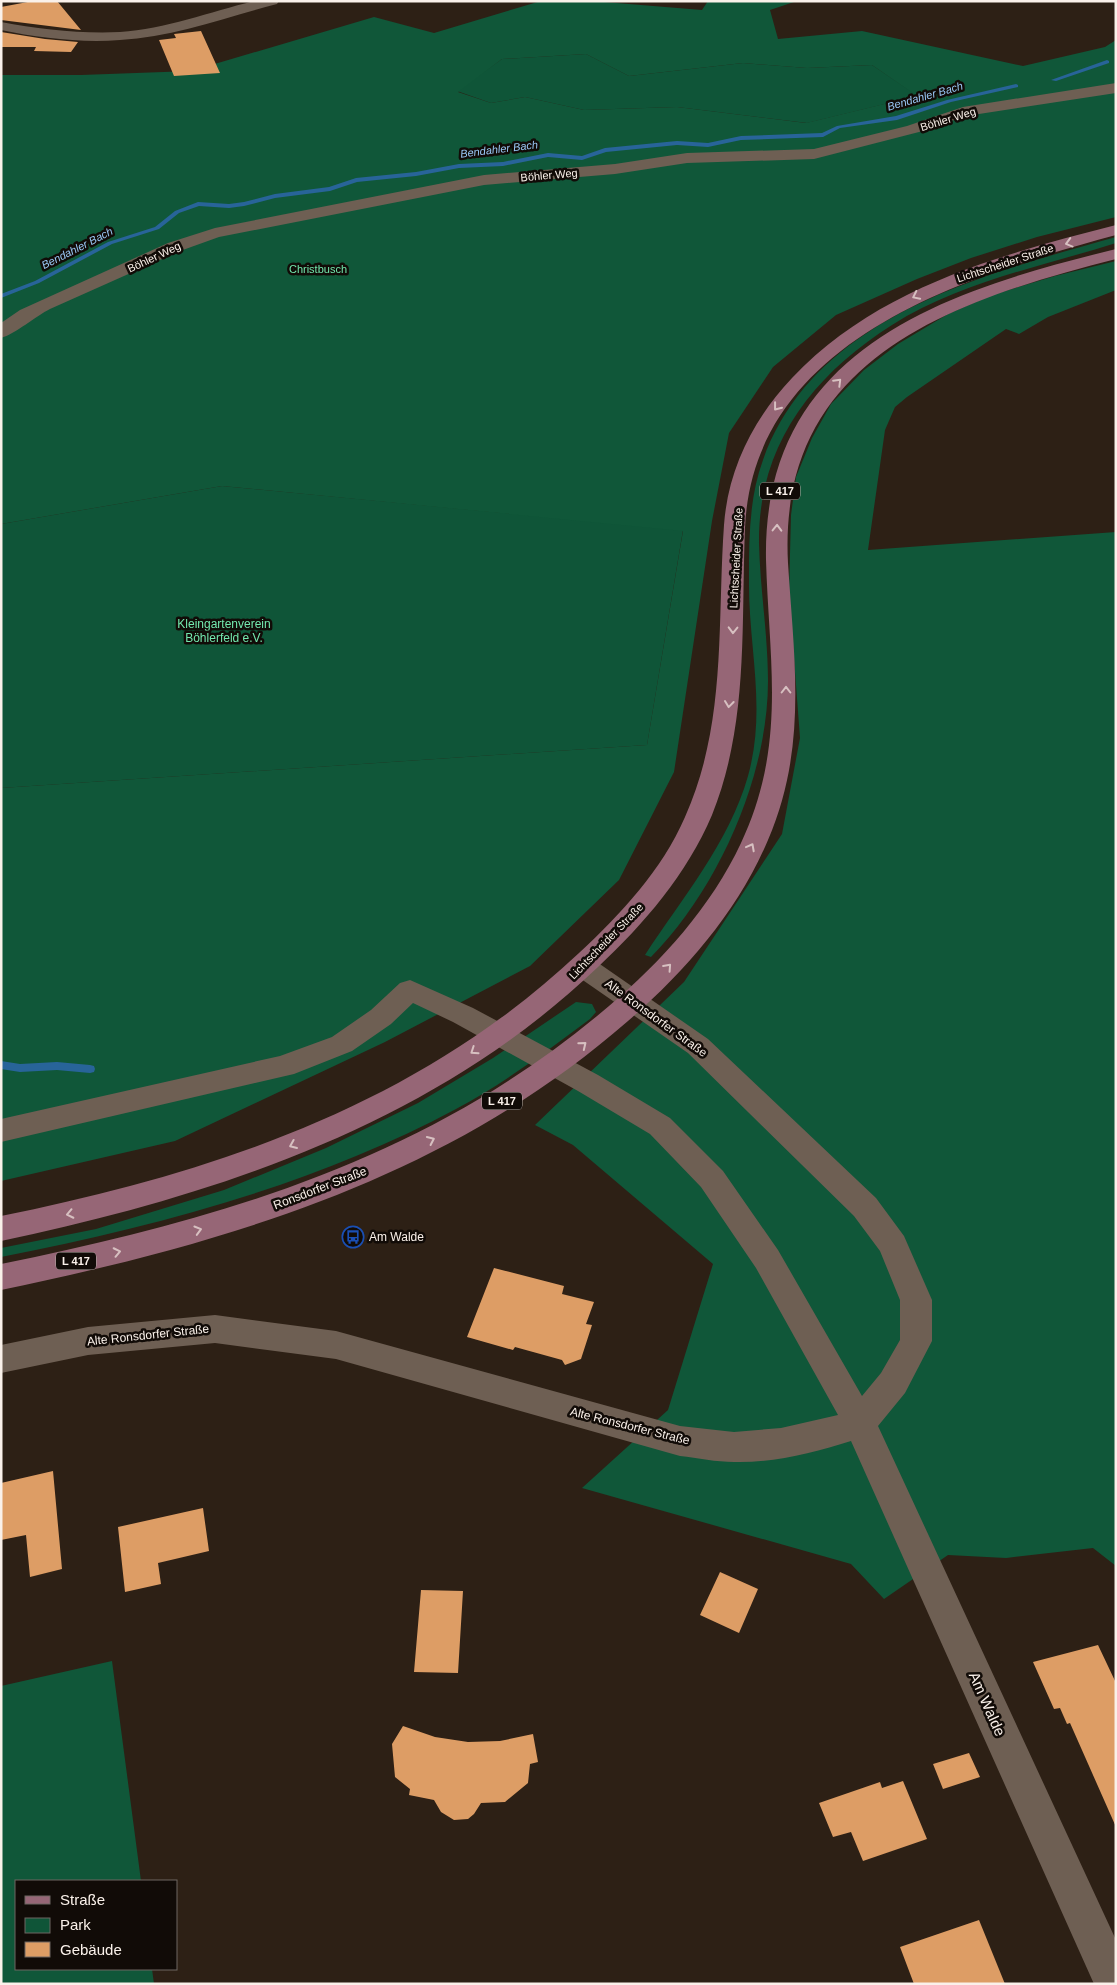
<svg xmlns="http://www.w3.org/2000/svg" width="1117" height="1985" viewBox="0 0 1117 1985" font-family="Helvetica,sans-serif">
	<rect width="100%" height="100%" fill="#2d2015"/>
	<path fill="#0f5538" d="M586 54 629 76 743 63 807 68 872 65 918 96 807 123 677 107 584 110 525 97 491 103 457 91 502 59Z
		M1116 237V243C1040 267 960 282 892 325 812 376 758 445 759 543 760 589 768 635 768 681 768 777 718 889 651 957L645 955C682 898 729 843 748 776 767 708 748 646 749 579 749 539 749 498 763 460 814 316 985 274 1116 237Z
		M222 486 683 530 647 745 1 788V524Z
		M576 1002 592 1004 596 1012 590 1019C547 1051 503 1084 456 1109 314 1185 158 1226 1 1257V1248L96 1229 224 1190 326 1148 418 1103 493 1058Z"/>
	<path fill="#105739" fill-rule="evenodd" d="M541 1H592L702 10 708 1H797L770 10 778 39 862 31 1023 66 1105 47 1116 40V217L1037 237 971 258 917 279 836 315 773 367 729 433 712 521 674 772 619 880 530 966 385 1042 175 1141 1 1181V788L647 745 683 531 222 486 1 524V75H81L191 71 374 17 434 33ZM586 54 629 76 743 63 807 68 872 65 917 96 806 123 677 107 584 110 525 97 491 103 458 92 502 59Z
		M1116 261V290L1048 317 1019 334 1006 329 907 397 895 407 885 430 868 550 1116 532V1566L1093 1548 1006 1558 948 1555 884 1599 851 1564 582 1488 668 1410 713 1264 573 1145 535 1125 684 982 782 834 800 738 789 592 791 515 796 477 812 438 831 404 864 370 898 344 948 314 992 295 1055 276Z
		M112 1661 141 1881H16V1969H152L154 1984H1V1686Z"/>
	<g fill="none" stroke-linecap="round" stroke-linejoin="round">
		<path fill="#286499" fill-rule="evenodd" d="M1107 60 1109 61V63L1056 81 1051 80Z
			M1016 84 1018 85V87L951 102 897 120 840 128 823 137 741 140 708 147 677 145 606 152 582 160 548 157 503 166 459 168 416 176 357 182 330 191 275 198 244 206 229 208 199 206 179 213 159 229 112 244 39 283 1 298V294L35 281 108 242 155 227 175 211 198 202 229 204 244 202 275 194 329 187 356 178 416 172 459 164 503 162 548 153 582 156 605 148 677 141 708 143 741 136 822 133 837 126 896 116 947 100Z
			M1 1061 20 1064 57 1062 90 1065 94 1066 95 1069 94 1072 90 1073 57 1070 20 1072 1 1069Z"/>
	</g>
	<path fill="#dd9d65" d="M33 1H57L81 30 1 20V7Z
		M201 31 220 73 174 76 159 40 176 38 174 34Z
		M1 32 45 39 78 42 71 52 34 51 36 47H1Z
		M494 1268 564 1286 562 1294 594 1302 586 1324 592 1325 581 1359 565 1365 562 1360 515 1347 513 1350 467 1337Z
		M53 1471 62 1569 30 1577 26 1535 1 1540V1483Z
		M203 1508 209 1551 158 1563 161 1584 125 1592 118 1527Z
		M720 1572 758 1589 739 1633 700 1615Z
		M421 1590 463 1591 458 1673 414 1672Z
		M1098 1645 1116 1683V1827L1070 1723 1067 1724 1060 1708 1054 1709 1033 1662Z
		M403 1726 435 1737 468 1742 500 1741 533 1734 538 1762 530 1764 528 1783 505 1802 481 1803 474 1814 468 1819 454 1820 441 1812 434 1800 409 1795 410 1789 395 1777 392 1744Z
		M969 1753 980 1777 943 1789 933 1764Z
		M903 1781 927 1839 863 1861 851 1832 833 1837 819 1803 880 1782 882 1788Z
		M979 1920 1005 1984H914L900 1947Z"/>
	<g fill="none" stroke-linecap="round" stroke-linejoin="round">
		<path fill="#6e5f53" fill-rule="evenodd" d="M254 1H279L277 4C226 17 173 37 120 40 81 43 39 38 1 30V22C39 29 81 34 120 32 165 29 210 12 254 1Z
			M1116 83V93L966 116 919 132 814 159 687 163 615 174 484 185 219 237 180 251 50 309C36 316 15 334 1 338V323L20 310 168 243 215 228 484 175 615 164 687 153 814 149 907 126 963 107Z
			M584 957 594 960 708 1039 876 1198 904 1236 932 1300V1341L905 1393 878 1426 1116 1940V1984H1094L851 1441C814 1453 773 1463 734 1462 716 1462 698 1458 680 1456L336 1359 215 1343 88 1355 1 1373V1345L88 1327 215 1315 336 1331 680 1426 734 1432 781 1428 838 1415 756 1268 701 1187 650 1134 578 1091 453 1022 413 1003 391 1024 352 1051 294 1074 1 1142V1119L280 1056 332 1037 371 1010 400 983 410 980 473 1008 598 1075 670 1118 723 1171 778 1250 862 1396 881 1373 900 1340V1300L880 1251 854 1216 688 1053 574 974 570 967 574 960Z"/>
		<path fill="#966676" fill-rule="evenodd" d="M1116 225V235C966 276 753 339 745 528 741 625 749 723 712 815 687 874 644 924 598 967 434 1124 218 1195 1 1241V1216C216 1172 416 1106 579 953 621 914 662 870 685 817 727 723 717 624 724 525 728 469 754 418 792 378 877 288 999 255 1116 225Z
			M1116 249V259C952 301 777 358 788 563 794 660 808 747 768 840 738 911 686 971 628 1021 448 1178 231 1242 1 1290V1264C226 1218 431 1158 609 1006 662 961 711 907 741 843 787 745 769 662 766 560 762 348 945 291 1116 249Z"/>
	</g>
	<defs><path id="oneway-chevron" d="M-2-3.5L2.5 0L-2 3.5" fill="none" stroke-width="1.6" stroke-linecap="round" stroke-linejoin="round" transform="scale(1.25)"/></defs>
	<g stroke="#d7c0c1">
		<use href="#oneway-chevron" transform="translate(1069 243) rotate(165)"/>
		<use href="#oneway-chevron" transform="translate(916 296) rotate(154)"/>
		<use href="#oneway-chevron" transform="translate(838 382) rotate(-45)"/>
		<use href="#oneway-chevron" transform="translate(777 407) rotate(128)"/>
		<use href="#oneway-chevron" transform="translate(777 528) rotate(-89)"/>
		<use href="#oneway-chevron" transform="translate(733 630) rotate(91)"/>
		<use href="#oneway-chevron" transform="translate(786 690) rotate(-90)"/>
		<use href="#oneway-chevron" transform="translate(729 704) rotate(97)"/>
		<use href="#oneway-chevron" transform="translate(751 847) rotate(-62)"/>
		<use href="#oneway-chevron" transform="translate(668 967) rotate(-48)"/>
		<use href="#oneway-chevron" transform="translate(583 1045) rotate(-39)"/>
		<use href="#oneway-chevron" transform="translate(474 1051) rotate(146)"/>
		<use href="#oneway-chevron" transform="translate(431 1140) rotate(-25)"/>
		<use href="#oneway-chevron" transform="translate(293 1145) rotate(157)"/>
		<use href="#oneway-chevron" transform="translate(70 1214) rotate(168)"/>
		<use href="#oneway-chevron" transform="translate(198 1230) rotate(-16)"/>
		<use href="#oneway-chevron" transform="translate(117 1252) rotate(-12)"/>
	</g>
	<defs>
		<g id="bus-ring" transform="scale(1.125)"><circle r="9.5" fill="#110b07" stroke="#1a4fb4" stroke-width="1.5"/><path d="M-5-6H5V4H4V6H2V4H-2V6H-4V4H-5ZM-3.5-4V0h7V-4ZM-3.5 1.2v1.5H-2V1.2ZM2 1.2v1.5H3.5V1.2Z" fill="#1a4fb4"/></g>
	</defs>
	<g fill-rule="evenodd">
		<use href="#bus-ring" x="353" y="1237"/>
	</g>
	<g text-anchor="middle" stroke-width="5" stroke-linejoin="round" paint-order="stroke">
		<g font-size="11" font-style="italic" fill="#9ac8f6" stroke="#110b07">
			<text transform="translate(925 96) rotate(-16)" y="4">Bendahler Bach</text>
			<text transform="translate(499 149) rotate(-7)" y="4">Bendahler Bach</text>
			<text transform="translate(77 248) rotate(-27)" y="4">Bendahler Bach</text>
		</g>
		<g font-size="11" fill="#faf1ea" stroke="#110b07">
			<text transform="translate(948 119) rotate(-17)" y="4">Böhler Weg</text>
			<text transform="translate(549 175) rotate(-5)" y="4">Böhler Weg</text>
			<text transform="translate(154 257) rotate(-25)" y="4">Böhler Weg</text>
			<text transform="translate(1005 263) rotate(-18)" y="4">Lichtscheider Straße</text>
			<text transform="translate(736 558) rotate(-87)" y="4">Lichtscheider Straße</text>
			<text transform="translate(606 941) rotate(-46)" y="4">Lichtscheider Straße</text>
		</g>
		<g font-size="11" fill="#73e8ae" stroke="#110b07">
			<text x="318" y="273">Christbusch</text>
		</g>
		<g fill="#110b07" stroke="#b4aca6" stroke-width="1">
			<rect x="760" y="482.5" width="40" height="17" rx="4"/>
			<rect x="482" y="1092.5" width="40" height="17" rx="4"/>
			<rect x="56" y="1252.5" width="40" height="17" rx="4"/>
		</g>
		<g font-size="11" font-weight="bold" fill="#faf1ea">
			<text x="780" y="495">L 417</text>
			<text x="502" y="1105">L 417</text>
			<text x="76" y="1265">L 417</text>
		</g>
		<g font-size="12" fill="#73e8ae" stroke="#110b07">
			<text x="224" y="628">Kleingartenverein<tspan x="224" dy="14">Böhlerfeld e.V.</tspan></text>
		</g>
		<g font-size="12" fill="#faf1ea" stroke="#110b07">
			<text transform="translate(656 1018) rotate(36)" y="4">Alte Ronsdorfer Straße</text>
			<text transform="translate(320 1188) rotate(-21)" y="4">Ronsdorfer Straße</text>
			<text transform="translate(148 1335) rotate(-6)" y="4">Alte Ronsdorfer Straße</text>
			<text transform="translate(630 1426) rotate(14)" y="4">Alte Ronsdorfer Straße</text>
		</g>
		<g font-size="12" fill="#faf1ea" stroke="#110b07" text-anchor="start">
			<text x="369" y="1241">Am Walde</text>
		</g>
		<g font-size="15" fill="#faf1ea" stroke="#110b07">
			<text transform="translate(987 1704) rotate(66)" y="5">Am Walde</text>
		</g>
	</g>
	<rect width="1117" height="1985" fill="none" stroke="#faf1ea" stroke-width="5"/>
	<rect x="15" y="1880" width="162" height="90" fill="#110b07" stroke="#6e6762"/>
	<rect x="25" y="1896" width="25" height="8" fill="#966676" stroke="#6e6762"/>
	<text x="60" y="1905" font-size="15" fill="#faf1ea">Straße</text>
	<rect x="25" y="1918" width="25" height="15" fill="#0f5538" stroke="#6e6762"/>
	<text x="60" y="1930" font-size="15" fill="#faf1ea">Park</text>
	<rect x="25" y="1942" width="25" height="15" fill="#dd9d65" stroke="#6e6762"/>
	<text x="60" y="1955" font-size="15" fill="#faf1ea">Gebäude</text>
</svg>
